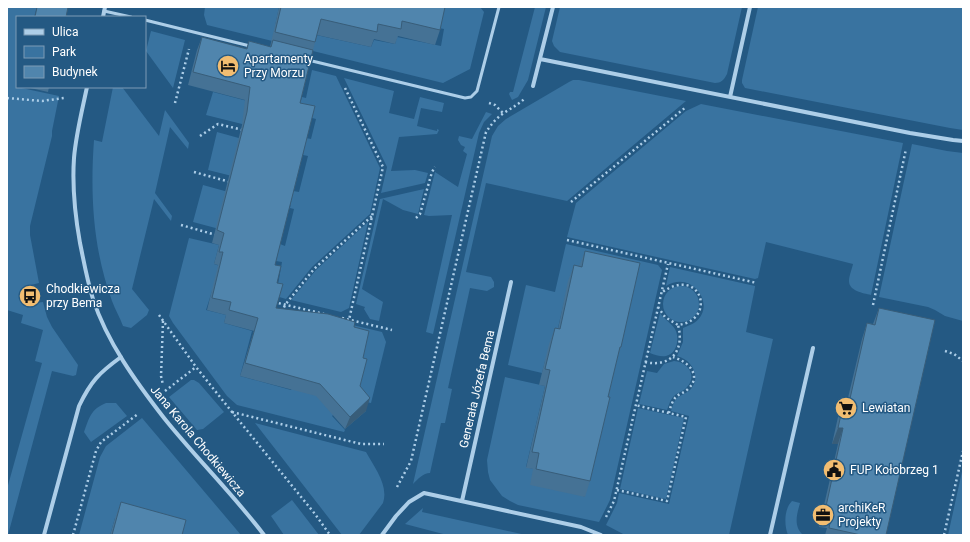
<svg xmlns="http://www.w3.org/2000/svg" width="970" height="542" viewBox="0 0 970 542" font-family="Roboto,sans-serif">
	<rect width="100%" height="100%" fill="#245983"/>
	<path fill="#3973a0" d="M7 7H37L34 17H17V87L59 96 52 131V136L30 226V235L39 283 31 285 35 303 43 302 47 317 52 327 78 365 76 375 73 376 52 371 8 535 7 489 42 363 35 361 43 330 21 323 23 315 7 310Z
		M205 7H279L275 26 371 47 374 40 395 44 397 37 441 46 444 29 439 28 443 7H480L484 12 470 69 443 83 207 25 204 15Z
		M535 7H546L528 80 518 97 512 100 509 94 510 92H513Z
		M560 7H742L727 74C724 80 721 83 715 83L560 52 554 46 552 41Z
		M758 7H963V130L950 128 745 88 742 83V80Z
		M151 31 185 40 173 88 146 51Z
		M312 70 336 76 380 168 370 214 312 267 286 299 276 296 282 262 276 261 280 244 285 246 294 209 290 208 293 191 299 192 308 156 303 155 306 138 311 139 316 119 297 114 302 97 306 98Z
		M344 78 394 91 389 113 414 119 420 97 444 103 442 112 421 108 417 126 437 131V129L439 130 437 134 399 137 391 171 415 170 428 173 425 183 381 193 387 167Z
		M573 80H579L686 101 567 201 486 183 466 272 491 277 494 282V287L487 291 470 288 448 388 452 389 445 423H441L430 473C423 473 418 479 413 484L492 136 498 126 506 119 569 82Z
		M113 87H122L159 136 165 110 189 143 188 149 170 127 155 193 172 216 171 221 154 199 132 289 149 310 147 315 131 328 123 326C120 318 115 309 112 301 93 249 90 195 94 140L102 142Z
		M213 92 255 103 250 126 206 115Z
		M701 104 903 143 871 295C863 293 849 291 849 281 849 276 852 269 853 264L766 242 758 278 755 279 567 237 576 203 686 111Z
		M486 112 492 114 484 122 479 133 433 334 426 332 452 215 429 216 424 215 435 172 458 187 467 154 463 151 465 147 461 145 458 140 459 136 472 139Z
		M217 132 246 140 236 177 208 170Z
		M912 144 947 151 963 153V321L945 316 935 310 928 307 879 297Z
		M203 185 232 193 223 230 193 222Z
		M424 189 418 214 403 210 383 199 362 289 383 302 379 321 370 319 364 309 365 307 356 304 380 199Z
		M368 222 349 308 341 312 291 300 316 270Z
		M189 238 219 245 214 264 223 267 212 291 206 310 226 315 224 323 252 331 240 376 291 390 336 321 382 332 386 342 371 403 366 402 357 393 332 416 345 430 344 432 237 405 227 396 173 323 169 316Z
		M566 244 658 265 662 270 610 500 599 522 518 505 510 501 502 496 490 480 488 472 487 460 505 377 545 386 526 467 533 469 585 497 569 281 554 345 545 361 542 373 508 365 526 285 555 292Z
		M670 267 755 286V287L746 332 773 339 729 535H625L606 525 617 503 619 493 669 504 689 416 671 411C672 407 674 402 676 399 681 394 690 393 693 386 700 373 690 359 677 356L683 342V328C687 326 691 325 694 323 718 307 693 269 666 286Z
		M663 304a18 18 0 1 1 36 0a18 18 0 1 1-36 0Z
		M660 313C664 319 671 323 675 329 680 338 677 354 666 356 661 357 655 355 650 353Z
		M674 361C687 362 698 375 687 387 683 392 678 392 674 396 670 400 669 405 667 410L639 404 647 371 657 373 664 364Z
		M191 380H194L199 383 224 412 203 429 197 430 169 397Z
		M106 403H116L127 416 91 442 84 432C89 418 91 409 106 403Z
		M638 408 684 418 666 499 620 489Z
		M142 418 241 535H177L115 518 110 535H79L100 457 106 446Z
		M255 423 366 452C374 467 389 485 383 503L359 535H342Z
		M963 467V535H948Z
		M292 500 319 535H284L271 516Z
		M792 501 800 503C797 514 793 526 803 535H788C784 525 784 509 792 501Z
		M423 508 422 512 526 535H447L405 524Z"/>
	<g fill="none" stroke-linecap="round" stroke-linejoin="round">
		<path stroke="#adcee8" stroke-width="2.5" stroke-dasharray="2 3" stroke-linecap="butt" d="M345 88 383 167 349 320
			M7 98 42 101 64 98
			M175 103 189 49
			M489 103 495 105 503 113
			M200 136 218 124 243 130
			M194 172 230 182
			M571 202 686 107
			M416 218 420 214 432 172 435 167
			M181 225 216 235
			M567 240 757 283
			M274 302 324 314
			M873 305 906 149
			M658 307 665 317 678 325C718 320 701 264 661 293
			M282 312 285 305 314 269 372 216
			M159 315 196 367 232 412 315 514 330 535
			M342 318 392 330
			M163 321 161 376 163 385
			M945 351 954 354 963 361
			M645 362C671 368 685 350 678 325
			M165 391 196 367
			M232 412 361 444H384
			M669 413C670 408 672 402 675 398 678 394 684 393 688 389 703 375 687 361 673 357
			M397 487 411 461 486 132C491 125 496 118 504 113 511 108 518 105 524 99
			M617 490 667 501 686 417 635 405
			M606 517 614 501 668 264
			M73 535 96 451 101 442 138 414
			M944 535 963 451"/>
		<path stroke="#adcee8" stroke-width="3" d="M104 11 131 17
			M145 20 250 46
			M308 60 465 98 471 97 477 91 499 7"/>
		<path stroke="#adcee8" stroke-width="4" d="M103 17 105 7
			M540 59 910 133 953 140 963 141
			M533 86 553 7
			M87 87C82 111 76 134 74 158 72 187 75 215 80 243 84 262 87 280 93 299 107 342 136 382 164 418 196 458 233 494 264 535
			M730 97 750 7
			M462 501 511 282
			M44 535 79 406C91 381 99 373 121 357
			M382 535 396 516 409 502 424 493 581 527 601 535
			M770 535 813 348"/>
	</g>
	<path fill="#457295" d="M279 7H445L440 30 435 45 398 36 395 44 374 39 371 47 317 35 313 50 300 103 275 265 277 283 276 308 354 327 363 358 360 386 366 411 345 429 316 396 240 376 254 331 224 323 226 315 207 310 218 265 214 264 219 245 212 243 242 125 245 100 188 85 197 50 202 37 246 49 249 41 270 47Z
		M26 87H49L48 92Z
		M585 251 621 347 617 360 590 481 585 497 530 485 533 469 526 468 545 386 539 385 545 360 549 344 555 328 558 329 568 281 574 265 579 266Z
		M879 308 886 535H825L827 528 819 527 838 444H832L838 417 844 401 847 402 862 339 867 323 873 324Z
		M121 502 182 535H110L115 518Z"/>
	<path fill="#385d79" d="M370 398 366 411 345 429 350 417Z
		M838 428H843L838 444H832Z"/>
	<path fill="#5085ad" stroke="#385d79" d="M37 7H68L66 17H35Z
		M281 7H445L440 30 402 21 401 29 378 24 377 32 321 19 315 42 275 32Z
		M202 37 247 49 249 41 271 47 273 40 313 50 300 103 315 106 275 265 281 266 277 283 283 284 276 308 328 314 355 322 354 327 369 331 363 358 367 359 360 386 370 398 350 417 320 384 245 363 258 318 229 310 231 302 212 298 223 252H219L224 233 217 230 247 112 250 87 193 72Z
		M585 251 640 263 621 347H620L608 397H610L590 481 536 469 539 453 532 452 550 370 545 369 551 344 555 328 560 329 574 265 582 267Z
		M879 308 935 320 886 535H861L829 528 832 513 825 511 843 428H838L844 401 849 403 867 323 875 325Z
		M121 502 186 520 182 535H112Z"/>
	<defs>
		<g id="hotel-disc" transform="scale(1.15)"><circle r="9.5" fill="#f2bd71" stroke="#245983"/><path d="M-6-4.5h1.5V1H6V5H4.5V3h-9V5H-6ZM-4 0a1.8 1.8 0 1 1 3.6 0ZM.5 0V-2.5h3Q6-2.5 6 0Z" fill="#111"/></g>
		<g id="bus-disc" transform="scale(1.15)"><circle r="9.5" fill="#f2bd71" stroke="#245983"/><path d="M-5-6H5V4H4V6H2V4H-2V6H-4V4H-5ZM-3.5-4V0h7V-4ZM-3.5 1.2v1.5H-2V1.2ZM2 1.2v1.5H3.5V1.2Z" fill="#111"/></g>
		<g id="supermarket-disc" transform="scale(1.15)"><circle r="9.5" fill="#f2bd71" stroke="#245983"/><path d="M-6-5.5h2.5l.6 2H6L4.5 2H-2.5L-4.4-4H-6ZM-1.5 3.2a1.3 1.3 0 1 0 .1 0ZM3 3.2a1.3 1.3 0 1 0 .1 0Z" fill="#111"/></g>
		<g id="civic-disc" transform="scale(1.15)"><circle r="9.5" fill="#f2bd71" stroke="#245983"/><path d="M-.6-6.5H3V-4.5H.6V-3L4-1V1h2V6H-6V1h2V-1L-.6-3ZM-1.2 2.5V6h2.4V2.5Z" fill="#111"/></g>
		<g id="office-disc" transform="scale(1.15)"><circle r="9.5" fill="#f2bd71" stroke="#245983"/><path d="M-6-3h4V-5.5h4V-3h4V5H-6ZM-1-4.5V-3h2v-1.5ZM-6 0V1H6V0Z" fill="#111"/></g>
	</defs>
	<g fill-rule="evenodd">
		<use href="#hotel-disc" x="228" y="66"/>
		<use href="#bus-disc" x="30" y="296"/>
		<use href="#supermarket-disc" x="846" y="408"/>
		<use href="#civic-disc" x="834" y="470"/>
		<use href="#office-disc" x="823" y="515"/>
	</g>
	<g text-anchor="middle" stroke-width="3" stroke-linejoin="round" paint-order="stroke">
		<g font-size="12" fill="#fff" stroke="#245983" text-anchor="start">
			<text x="244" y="63">Apartamenty<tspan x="244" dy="14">Przy Morzu</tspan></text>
			<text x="46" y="293">Chodkiewicza<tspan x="46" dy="14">przy Bema</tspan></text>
			<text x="862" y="412">Lewiatan</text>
			<text x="850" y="474">FUP Kołobrzeg 1</text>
			<text x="838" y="512">archiKeR<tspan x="838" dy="14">Projekty</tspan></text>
		</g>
		<g font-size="12" fill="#fff" stroke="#245983">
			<text transform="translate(477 389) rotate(-77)" y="4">Generała Józefa Bema</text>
			<text transform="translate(198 441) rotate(50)" y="4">Jana Karola Chodkiewicza</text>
		</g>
	</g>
	<rect width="970" height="542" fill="none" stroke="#ffffff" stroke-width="16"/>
	<rect x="16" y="16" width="130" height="72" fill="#245983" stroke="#7c9bb5"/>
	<rect x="24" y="29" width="20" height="6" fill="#adcee8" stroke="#7c9bb5"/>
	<text x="52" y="36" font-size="12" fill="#ffffff">Ulica</text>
	<rect x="24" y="46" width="20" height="12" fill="#3973a0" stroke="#7c9bb5"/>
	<text x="52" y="56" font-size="12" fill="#ffffff">Park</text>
	<rect x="24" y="66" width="20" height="12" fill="#5085ad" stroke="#7c9bb5"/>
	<text x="52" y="76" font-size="12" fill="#ffffff">Budynek</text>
</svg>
